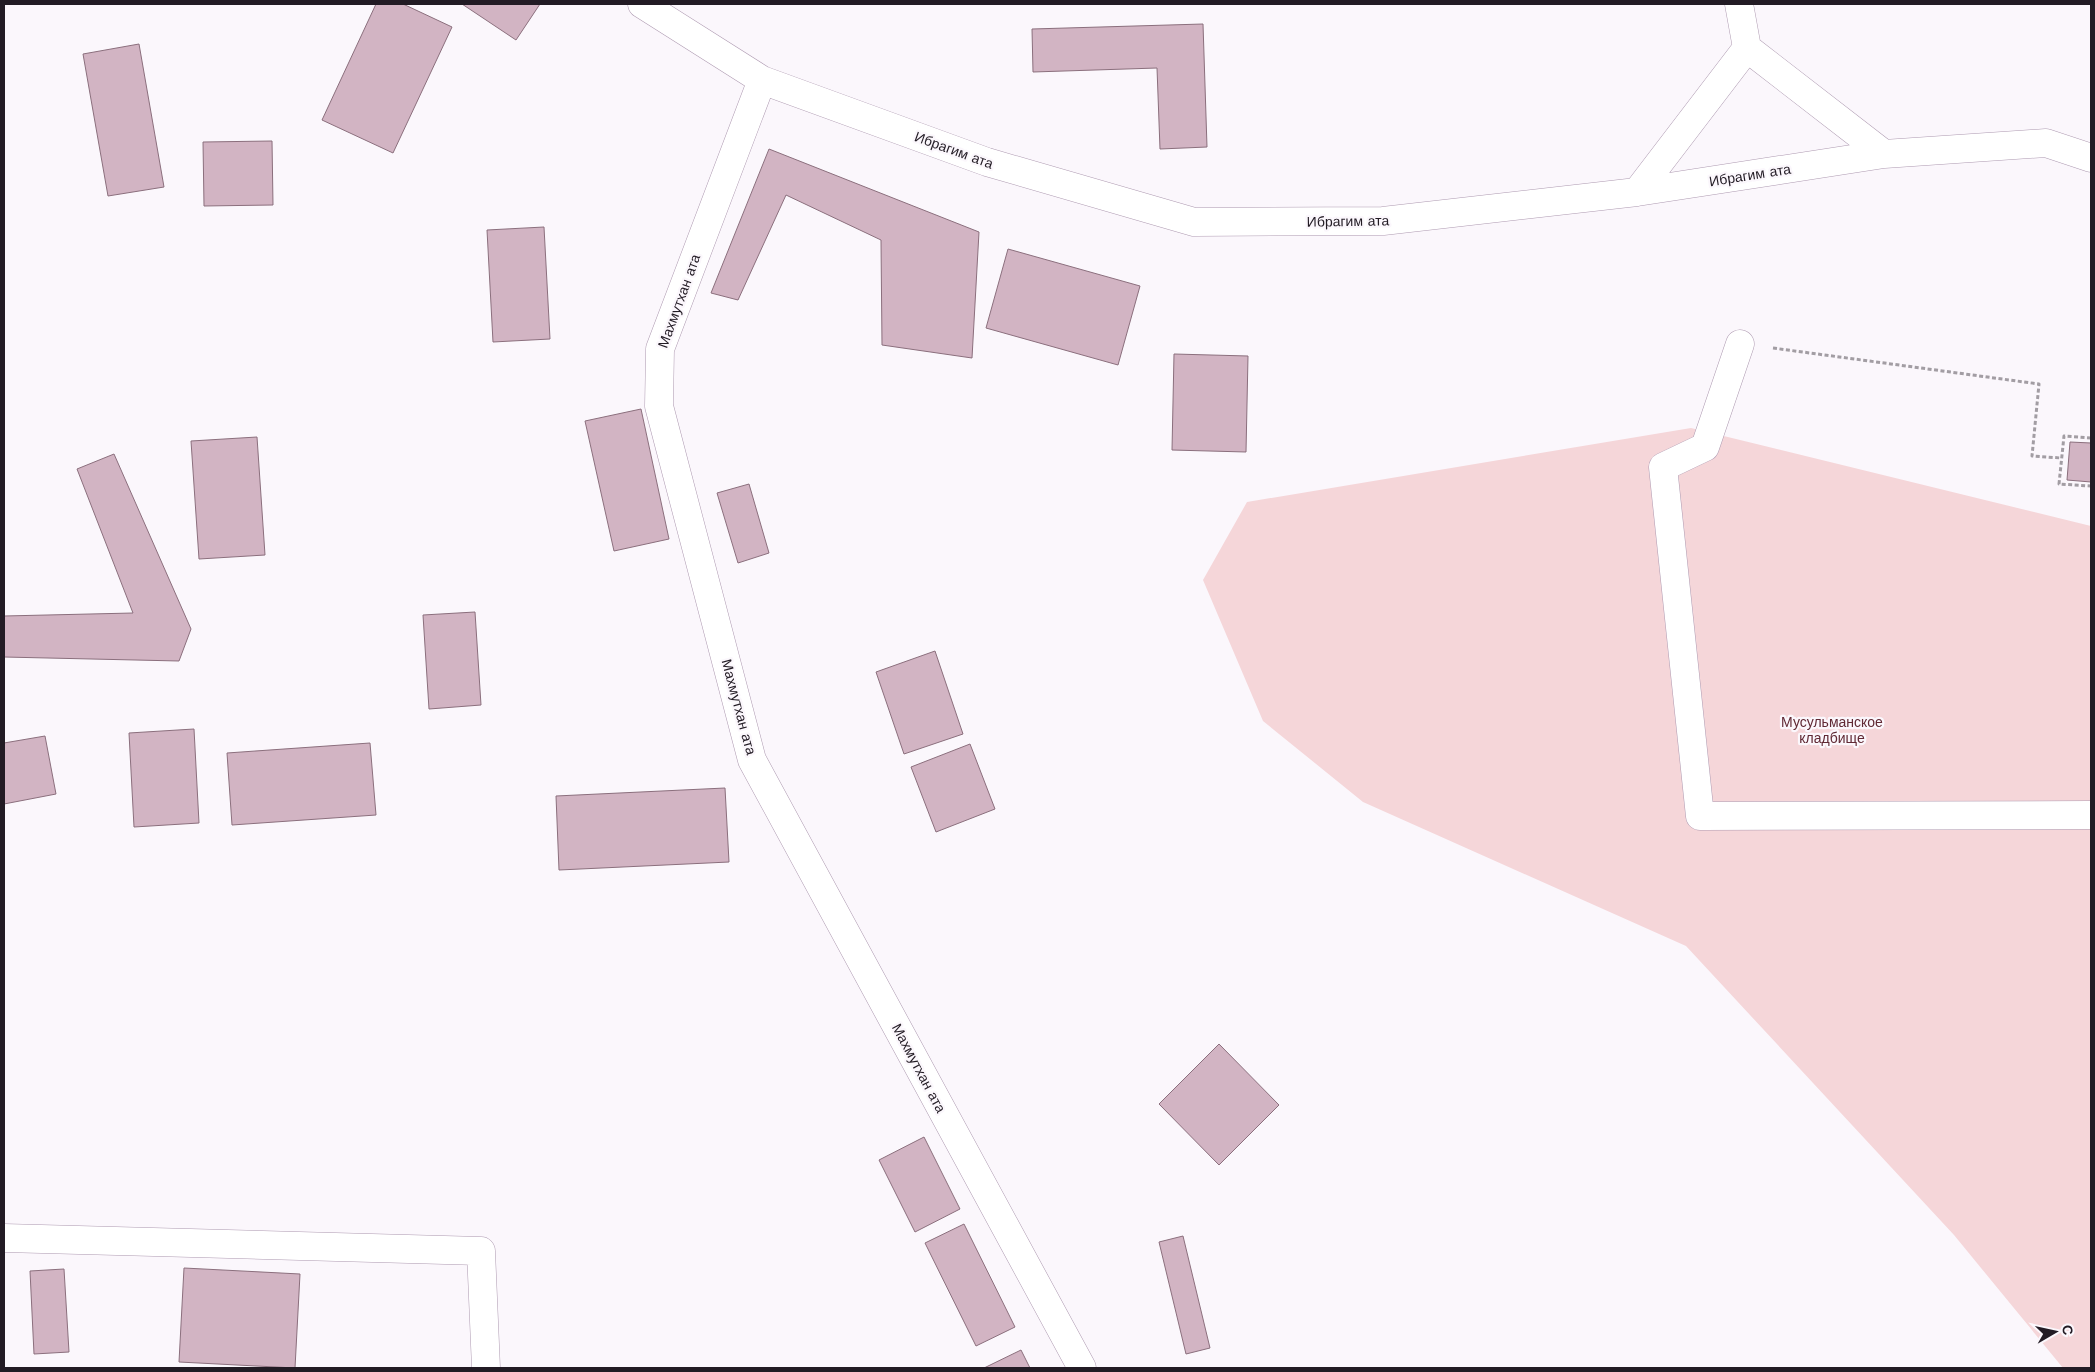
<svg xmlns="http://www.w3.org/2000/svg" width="2095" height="1372" viewBox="0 0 2095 1372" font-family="'Work Sans',sans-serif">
	<rect width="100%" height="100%" fill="#fbf7fc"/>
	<path fill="#f5d6d9" d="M1691 428 2091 526V1368H2063L1954 1235 1686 946 1363 802 1263 721 1203 580 1247 502Z"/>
	<path fill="#d2b4c3" stroke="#8b6f7d" d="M376 4H403L452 27 393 153 322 120Z
		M462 4H540L516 40Z
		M1203 24 1207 147 1160 149 1157 68 1033 72 1032 29Z
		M139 44 164 187 108 196 83 54Z
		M272 141 273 205 204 206 203 142Z
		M769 149 979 232 972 358 882 345 881 240 786 195 738 300 711 293Z
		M544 227 550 339 493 342 487 230Z
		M1008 249 1140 286 1118 365 986 328Z
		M1174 354 1248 356 1246 452 1172 450Z
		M641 409 669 539 614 551 585 421Z
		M257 437 265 555 199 559 191 441Z
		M2070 442 2091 443V482L2067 480Z
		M114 454 191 629 179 661 4 657V616L133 613 77 469Z
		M749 484 769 553 738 563 717 493Z
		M475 612 481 705 429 709 423 615Z
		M935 651 963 734 904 754 876 672Z
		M194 729 199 823 134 827 129 733Z
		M45 736 56 794 4 804V743Z
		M370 743 376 815 232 825 227 753Z
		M970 744 995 809 936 832 911 767Z
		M725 788 729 862 559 870 556 796Z
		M1219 1044 1279 1105 1219 1165 1159 1104Z
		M924 1137 960 1209 915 1232 879 1160Z
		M964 1224 1015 1327 976 1346 925 1243Z
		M1183 1236 1210 1348 1186 1354 1159 1242Z
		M184 1268 300 1274 295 1368 179 1362Z
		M64 1269 69 1352 34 1354 30 1271Z
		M1021 1350 1030 1368H984Z"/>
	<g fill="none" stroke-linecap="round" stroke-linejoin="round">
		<g stroke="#ae9ab1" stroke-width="29">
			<path id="minor" d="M642 4 762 80 987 162 1194 222 1383 221 1637 192 1884 154 2046 143 2091 158
				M1747 48 1884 154
				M762 80 660 349 659 406 752 760 1082 1368
				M1637 192 1747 48 1739 4
				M1740 344 1705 447 1663 467 1700 816 2091 815
				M4 1238 481 1251 486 1368"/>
		</g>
		<path stroke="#a29da3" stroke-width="3" stroke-dasharray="4 2.5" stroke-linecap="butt" d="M1773 348 2039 384 2032 456 2061 458
			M2091 438 2064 436 2059 484 2091 486"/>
		<use href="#minor" stroke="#fff" stroke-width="28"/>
	</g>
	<g text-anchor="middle" stroke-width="4.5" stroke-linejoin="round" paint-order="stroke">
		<g font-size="14" fill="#221b24" stroke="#fbf7fc">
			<text transform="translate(954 150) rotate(20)" y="5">Ибрагим ата</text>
			<text transform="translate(1750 175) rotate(-9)" y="5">Ибрагим ата</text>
			<text transform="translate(1348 221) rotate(-1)" y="5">Ибрагим ата</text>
			<text transform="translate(679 301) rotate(-70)" y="5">Махмутхан ата</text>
			<text transform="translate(739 707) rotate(75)" y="5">Махмутхан ата</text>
			<text transform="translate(919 1068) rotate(62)" y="5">Махмутхан ата</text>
		</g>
		<g font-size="14" fill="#602934" stroke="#fbf7fc">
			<text x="1832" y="727">Мусульманское<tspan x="1832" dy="16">кладбище</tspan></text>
		</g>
	</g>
	<rect width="2095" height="1372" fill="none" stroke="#221b24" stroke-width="10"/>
	<g transform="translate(2055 1332) rotate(81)" stroke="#fbf7fc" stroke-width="4" paint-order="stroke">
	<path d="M0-4L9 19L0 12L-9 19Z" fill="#221b24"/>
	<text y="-8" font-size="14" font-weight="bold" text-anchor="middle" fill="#221b24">С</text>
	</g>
</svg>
